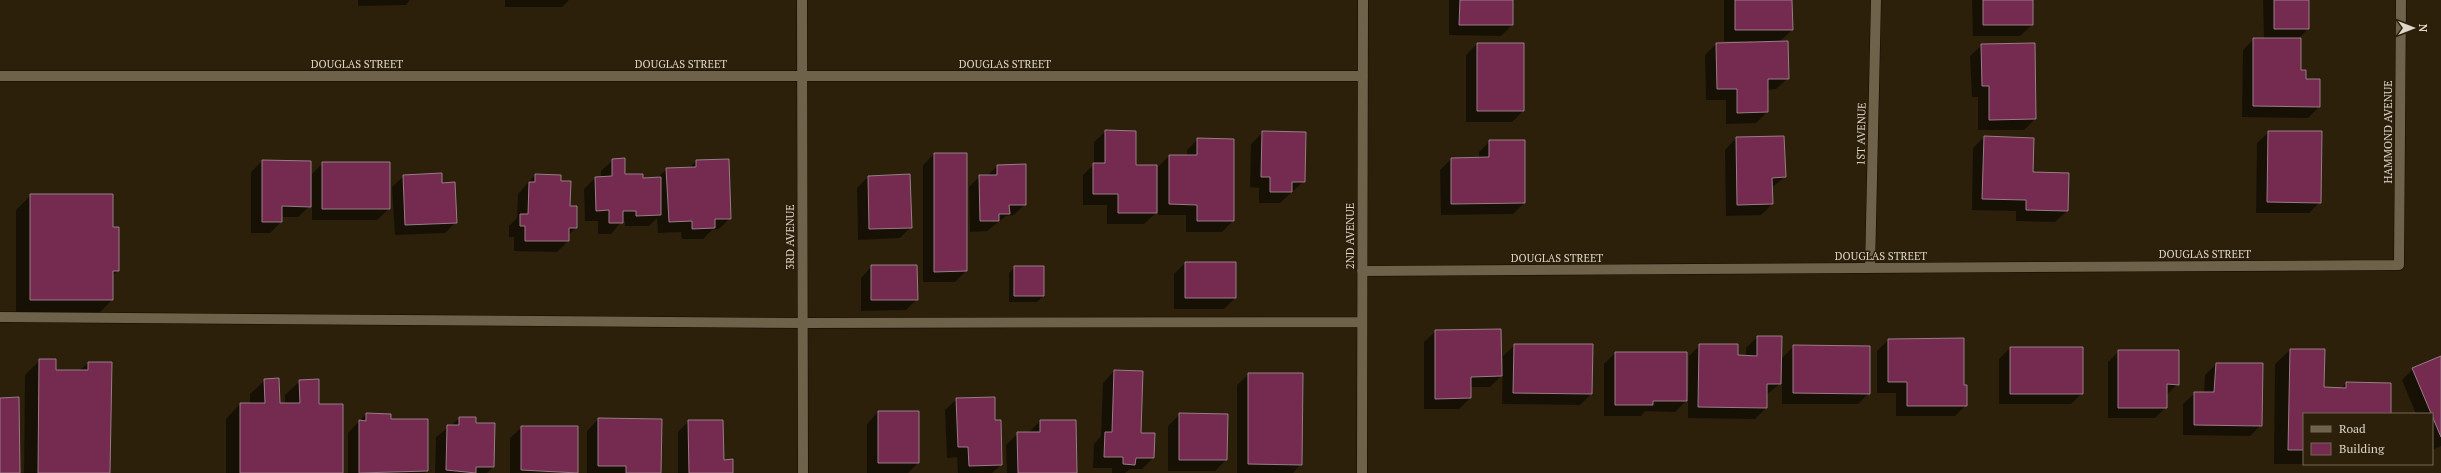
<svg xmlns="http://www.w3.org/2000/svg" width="2441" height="473" viewBox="0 0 2441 473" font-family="'PT Serif',serif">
	<rect width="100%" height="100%" fill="#2c200b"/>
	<path fill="#0007" d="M358 0H410L406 5 358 6Z
		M505 0H569L562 7H505Z
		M1449 0H1512V25L1501 36 1449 35Z
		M1724 0H1791L1792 30 1779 42 1788 78 1776 89 1767 90V112L1756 123 1726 124V100H1706L1705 55 1716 44 1752 43V41H1724Z
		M1972 0H2032V25L2020 36H1973Z
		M2263 0H2308V29L2298 39 2300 71 2319 107 2308 118 2242 117 2243 50 2254 39H2264Z
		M1477 44 1523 111 1512 122H1466V55Z
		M1982 45 2035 119 2024 130H1978V97H1972L1970 56Z
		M1106 131 1135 166 1156 213 1144 224H1107V205H1083V175L1094 164V142Z
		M1263 132 1304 181 1280 203H1259V188L1250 187 1251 144Z
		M2269 132 2320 202 2309 213H2256L2257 143Z
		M1783 137 1785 177 1771 188 1772 204 1761 215 1726 216 1725 150 1736 138Z
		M1984 137 2032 173 2067 211 2055 222 2016 221V211L1972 210 1973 148Z
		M1198 139 1233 221 1222 232H1186V215H1158V167L1169 156H1187V150Z
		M1490 141 1524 203 1513 214 1441 215 1440 170 1451 159 1479 158V152Z
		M934 154H966V271L955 282H923V165Z
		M613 160 624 175 642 179 657 178 667 169 689 168 696 161 730 218 719 229 712 230 703 239H682L681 232 658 233 657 218 649 226H625V221H622L611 234H598V221H585L584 189 595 178H601V171Z
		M262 161 310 206 298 217H281V222L270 233H251V172Z
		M323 163 389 209 377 220H312V174Z
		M997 166 1025 204 1014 215 1006 216 987 231 970 232 969 187 980 176H987Z
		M535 175 560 182 576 228 568 235V241L557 252 514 251V237H509V226L517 218 518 194Z
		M404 176 441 184 456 222 445 233 395 235 392 187Z
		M868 177 911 227 900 238 858 240 857 188Z
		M31 195 112 228 118 271 112 276V300L98 314H16V210Z
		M1185 263 1235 298 1224 309H1174V274Z
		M872 266 917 299 906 310 861 311V278Z
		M1015 267 1043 296 1037 302H1009V273Z
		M1436 331 1501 376 1490 387H1470V398L1459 409H1424V342Z
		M1757 337 1780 384 1766 395V408L1755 419 1688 418V399L1675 412 1645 411 1641 416H1604V364L1615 353 1688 397 1689 356 1700 345 1737 356H1746V348Z
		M1888 340 1963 386 1966 405 1955 416H1896V393H1877V351Z
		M1515 345 1591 394 1580 405 1502 404 1503 356Z
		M1794 346 1869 393 1858 404H1782V358Z
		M2010 348 2082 393 2071 404H1999V359Z
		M2290 350 2323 388 2341 389 2346 383 2390 414H2304V464H2274L2275 364Z
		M2119 351 2178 384 2166 395V407L2155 418H2108V362Z
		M2441 357V446L2432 450V414H2416L2402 380 2413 369Z
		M40 360 55 371H79L88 363H111L109 473H24L25 375Z
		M2216 364 2261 425 2250 436 2183 435V404L2195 393H2204L2205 375Z
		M1114 371 1153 458 1142 469H1130L1125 473H1112V468H1093L1094 444 1101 436 1103 383Z
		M1249 374 1301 464 1293 473H1237V385Z
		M265 380 279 404H285V395L300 381 318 405 342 473H226V419L240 404H250V394Z
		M957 399 994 421 1001 465 992 473H958L957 457 947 458 945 410Z
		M878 412 918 463 908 473H867V424Z
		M366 414 390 420 427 471 425 473H348V433Z
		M1180 414 1226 460 1215 471H1168V426Z
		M460 418 493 467 487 473H435L436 437Z
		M598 419 660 473H587V431Z
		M689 421 723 461 732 473H678V432Z
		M1040 421 1076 473H1007L1006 445 1018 433H1028Z
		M522 427 577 472 510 473V438Z"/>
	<path fill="#752b50" stroke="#987c87" d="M1460 0H1513V25H1459Z
		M1735 0H1792L1793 30H1735Z
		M1983 0H2033V25H1983Z
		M2274 0H2309V29H2274Z
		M2253 38H2301V70H2306V79H2320V107L2253 106Z
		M1788 41 1789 79H1768V112L1737 113V89H1717L1716 43Z
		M1477 43H1524V111H1477Z
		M2035 43 2036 119 1989 120V86H1982L1981 44Z
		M1105 130 1136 131V165H1157V213H1118V194H1093V163H1105Z
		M1262 131 1306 132 1305 182H1292V192H1270V177H1261Z
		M2268 131H2322L2321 203 2267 202Z
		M1784 136 1786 177 1772 178 1773 204 1737 205 1736 137Z
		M1984 136 2034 138 2033 172 2069 173 2068 211 2026 210V200L1982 199Z
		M1197 138 1234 139V221H1197V205L1169 204V155H1197Z
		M1489 140H1525V203L1451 204V158L1489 157Z
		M934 153H967V271L934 272Z
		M625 158V174H643V178L661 177V215L636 216V211H623V223H609V210L596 211 595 177 612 176V159Z
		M729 159 731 219H715V228L692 229V221L669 222 666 168 696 167V160Z
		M262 160 311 161V207L282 206V222H262Z
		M322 162H390V209H322Z
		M1026 164V205H1009L1010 214H999V221H980L979 175H997V165Z
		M442 173V183L455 182 457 223 405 225 403 175Z
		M535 174 561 175V181H571L570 206H577V228H569V241H525V226H520V214H528L529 182H535Z
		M910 174 912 228 869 229 868 176Z
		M30 194H113V227H119V271H113V300H30Z
		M1185 262H1236V298H1185Z
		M871 265H917L918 300H871Z
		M1014 266H1044V296H1014Z
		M1501 329 1502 376 1471 377V398L1435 399V330Z
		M1757 336H1782L1781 384H1767V408L1698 407 1699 344H1738V355L1757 356Z
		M1964 338V385H1967V406H1907V382H1888V339Z
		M1514 344H1593L1592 394 1513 393Z
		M1793 345 1870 346V394L1793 393Z
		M2010 347H2083V394H2010Z
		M2290 349H2325L2324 387 2346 388V382L2391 383V414H2304V450H2288Z
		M2118 350H2179V385L2167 384V408H2118Z
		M1615 352H1687V401H1653V405H1615Z
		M2441 356V437L2412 368Z
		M39 359H56V370H88V362H112L110 473H38Z
		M2216 363H2263L2262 426 2194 425V392H2214Z
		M1114 370 1143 371 1141 433H1155L1154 458H1136L1135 465 1123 464V457H1104L1105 432H1112Z
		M1248 373H1303L1302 465 1248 464Z
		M279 378 280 403H300L299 380 319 379V404H343V473H240V403H265L264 379Z
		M19 397 20 473H0V398Z
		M995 397V420H1001L1002 465 969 466 968 447H958L956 398Z
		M878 411H919V463H878Z
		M366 413 391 414V419H428V471L359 473V420L366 421Z
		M1179 413 1228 414 1227 460H1179Z
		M459 417H476V423H495L494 467H476V473L446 470 447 425H459Z
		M598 418 662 419 661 473H626V466H598Z
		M688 420H723L724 460 733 459V473H689Z
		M1040 420H1076L1077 473H1018L1017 432H1040Z
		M521 426H578V473L521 470Z"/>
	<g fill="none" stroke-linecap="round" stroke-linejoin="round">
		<g stroke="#140a00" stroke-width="11">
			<path id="minor" d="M802 0 803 473
				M0 76H1363
				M1870 268 1876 0
				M1362 271 2399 265 2401 0
				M0 317 803 323 1362 322
				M1362 473 1363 0"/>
		</g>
		<use href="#minor" stroke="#6f624b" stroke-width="10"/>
	</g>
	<g text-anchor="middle" stroke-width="3" stroke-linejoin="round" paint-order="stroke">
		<g font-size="11" fill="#ded6ca" stroke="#2c200b">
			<text x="357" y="68">DOUGLAS STREET</text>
			<text x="681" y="68">DOUGLAS STREET</text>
			<text x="1005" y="68">DOUGLAS STREET</text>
			<text transform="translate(2388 132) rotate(-90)" y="4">HAMMOND AVENUE</text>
			<text transform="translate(1861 134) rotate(-89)" y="4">1ST AVENUE</text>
			<text transform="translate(1350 236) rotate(-90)" y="4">2ND AVENUE</text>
			<text transform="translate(790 237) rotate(-90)" y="4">3RD AVENUE</text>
			<text x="2205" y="258">DOUGLAS STREET</text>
			<text x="1881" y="260">DOUGLAS STREET</text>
			<text x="1557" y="262">DOUGLAS STREET</text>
		</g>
	</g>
	<rect x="2303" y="413" width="130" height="52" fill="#2c200b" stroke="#736957"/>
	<rect x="2311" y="426" width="20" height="6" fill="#6f624b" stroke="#736957"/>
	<text x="2339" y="433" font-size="12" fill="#ded6ca">Road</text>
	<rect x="2311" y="443" width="20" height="12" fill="#752b50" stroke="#736957"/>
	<text x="2339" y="453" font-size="12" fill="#ded6ca">Building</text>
	<g transform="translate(2413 28) rotate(90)" stroke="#2c200b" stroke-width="3" paint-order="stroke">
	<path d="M0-3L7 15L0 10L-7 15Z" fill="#ded6ca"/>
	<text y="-6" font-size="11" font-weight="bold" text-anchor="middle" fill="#ded6ca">N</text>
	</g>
</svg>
